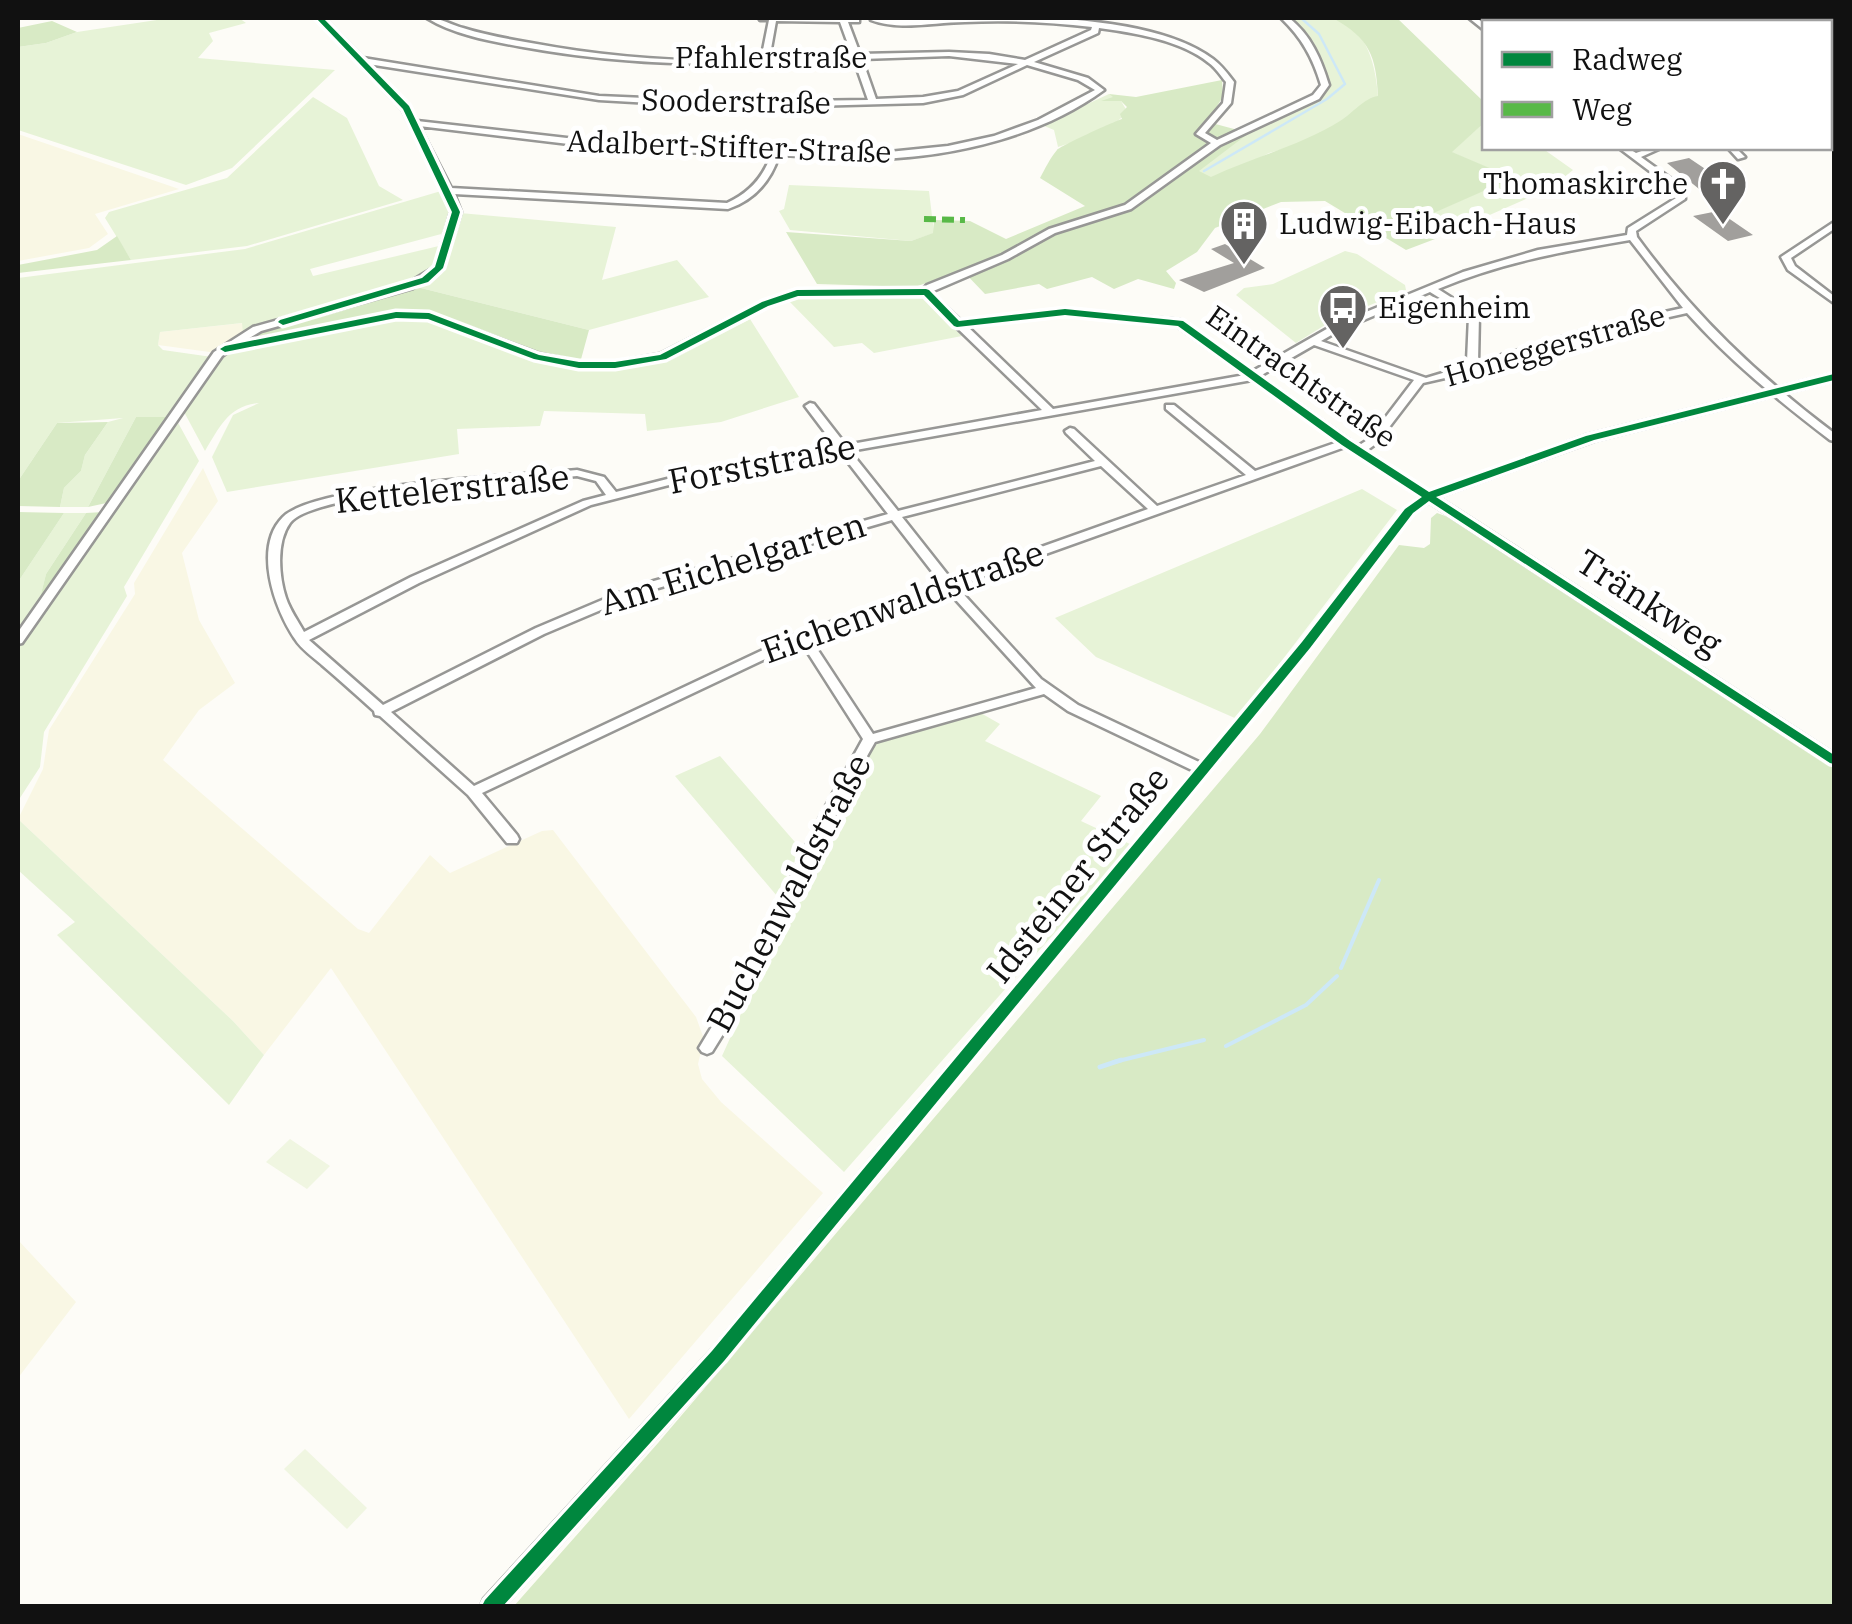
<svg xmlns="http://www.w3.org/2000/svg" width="1852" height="1624" viewBox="0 0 1852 1624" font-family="'IBM Plex Serif',serif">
	<rect width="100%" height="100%" fill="#fdfcf7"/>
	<path fill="#f9f7e4" d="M18 134 179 189 95 214 108 234 89 248 18 261Z
		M243 323V333L217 353 158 345 160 332Z
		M203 468 218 501 182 553 199 620 235 683 199 710 163 760 358 929 369 933 430 855 450 873 542 831 553 830 696 1017 704 1039 698 1064 702 1079 721 1102 823 1193 629 1419 331 968 264 1055 233 1021 18 819 43 769 49 730 135 594 134 583Z
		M18 1240 76 1302 18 1378Z"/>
	<path fill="#e7f3d7" d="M170 18H239L246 23 209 33 213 41 198 58 335 70 232 168 186 185 18 130V47L46 43 77 32Z
		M1285 18C1299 18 1320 14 1334 18 1368 28 1376 67 1378 97L1352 117 1307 142 1269 153 1224 177 1174 188 1212 150 1315 97 1325 84 1300 29Z
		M1109 94 1121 101 1127 111C1116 129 1078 140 1058 147L1054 130 1042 125Z
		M313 97 347 118 379 186 403 200 247 246 131 260 105 218 109 212 227 178Z
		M1484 123V148H1542L1573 170 1551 188 1435 239 1410 223 1511 178 1451 152Z
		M789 185 929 191 934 233 911 241 790 230 779 211 784 209Z
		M441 191 452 206 445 233 310 269 313 276 443 245 433 273 410 285 243 333 242 323 160 332 158 345 163 350 212 357 169 417H136L88 507H60L64 488 81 471 85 455 108 422 123 418 57 423 18 481V278L245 249Z
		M460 213 616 227 602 280 677 260 709 297 589 330 417 287 441 274Z
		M1345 251 1357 254 1405 285 1406 290 1330 322 1296 343 1236 295 1244 288 1273 284Z
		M819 294 919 295 962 336 874 353 862 343 834 347 788 300Z
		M397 318C434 319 466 334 500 347 610 387 651 371 750 319L799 397 721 422 647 431 645 414 544 411 540 426 457 429 459 454 227 492 212 457 233 415 259 403C228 406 220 427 205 451L183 410 226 353Z
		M176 419 199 461 124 587 127 596 44 732 40 767 18 801V641Z
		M1362 489 1397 510 1237 719 1096 657 1055 618Z
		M64 513H86L46 574 38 606 18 634V582Z
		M979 712 1000 724 985 741 1101 796 1081 821 1132 845 844 1172 722 1056 838 798 876 740Z
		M720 756 801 849 777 896 675 776Z
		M18 819 233 1021 264 1055 229 1105 57 935 75 922 18 870Z"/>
	<path fill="#d8eac5" d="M1333 18H1397L1484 102V123L1452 152 1513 178 1411 223 1435 239 1406 250 1325 201 1281 202 1215 228 1197 252 1166 271 1176 283 1174 289 1138 279 1114 289 1092 277 1047 289 1039 284 985 294 962 270 915 287 817 284 786 232 911 241 933 233 934 220 970 221 1006 239 1085 206 1040 178C1045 169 1050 158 1057 150 1060 146 1113 122 1122 119L1120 114 1127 107 1121 101H1101L1113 97 1109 94 1136 97 1222 80 1223 96 1208 122 1249 133 1199 171 1211 177C1253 157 1300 146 1340 121 1353 113 1364 98 1378 96 1376 56 1370 39 1333 18Z
		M52 21 77 32 46 43 18 47V28Z
		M117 236 131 260 18 273V265L97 250Z
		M417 287 589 330 580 363 539 356 428 315 396 313 243 342 263 329Z
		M136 417H169L111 502 88 507Z
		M108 422 85 455 81 471 64 488 60 507 18 506V481L57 423Z
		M18 512 64 513 18 582Z
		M104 512 38 606 46 574 86 513Z
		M1437 513 1459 521 1834 767V1606H514L658 1443 1260 734 1399 545 1424 548 1430 544 1431 518Z"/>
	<path fill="#f0f6e1" d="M290 1139 330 1166 307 1189 266 1162Z
		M305 1449 367 1508 347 1529 284 1469Z"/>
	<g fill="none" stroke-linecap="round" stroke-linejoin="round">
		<path stroke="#cde8f7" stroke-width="2.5" d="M1204 171 1327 99 1345 84 1319 34 1301 18"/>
		<path stroke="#cde8f7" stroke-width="4" d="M1341 968 1379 880
			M1226 1046 1306 1005 1337 976
			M1114 1062 1204 1040"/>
		<path stroke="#cde8f7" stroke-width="5" d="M1100 1067 1121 1060"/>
	</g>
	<path fill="#a19f9c" d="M1689 158 1732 187 1704 193 1667 163Z
		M1718 211 1753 235 1728 241 1693 216Z
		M1225 244 1265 268 1204 292 1179 280 1234 263 1211 249Z"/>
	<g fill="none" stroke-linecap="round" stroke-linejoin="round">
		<g stroke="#979795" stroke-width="5">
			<path id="minor" d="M316 18H324L363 58 599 96 737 102 868 100 854 60C743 67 632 67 523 47 490 41 455 35 427 18 440 17 451 25 463 28 485 35 508 39 531 43 605 57 685 63 761 60L769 20H760L759 18H859V22H848L860 54 949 52 989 54 1025 60 1091 30 1092 27C1050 22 1007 20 965 22 936 22 899 31 871 20 886 16 908 20 925 19 1001 15 1150 12 1213 59 1221 65 1228 74 1234 82L1231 103 1205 133 1217 140 1313 95 1321 85C1313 58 1302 38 1281 18H1289C1311 35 1321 59 1329 85L1319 99 1220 145 1131 209 1055 233 1008 259 931 292 961 321 1065 309 1180 320 1253 371 1332 326 1463 272 1538 250 1627 235 1628 228 1676 198V191L1619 148H1628L1636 153 1650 148H1661L1641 157 1684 188 1685 199 1636 231 1637 237C1694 315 1757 375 1834 433V441L1830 440C1779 401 1730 361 1687 313L1602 332 1481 368 1480 370 1423 383 1377 443 1366 451 1429 492 1435 493 1436 496 1834 754V765L1829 763 1429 502 1413 513 1310 648 724 1362 504 1606H481L484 1599 712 1350 1194 771 1068 711 1044 694 875 742C816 844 775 953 712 1052L707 1054 702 1052 699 1048 746 970 821 815 863 739 801 642 482 793 517 835 519 839 517 843H507L468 795 380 716 375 715 374 711C357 696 340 680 322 665 313 657 301 649 295 639 274 608 253 547 283 517 316 484 522 475 577 470L604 477 616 492 699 471 836 447 805 406 810 403 814 404 846 445 1042 410 923 295 798 296 768 306 667 359 615 368H579L533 359 428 319 396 318 229 351 222 356 22 643 18 644V632L214 352 253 327 407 284 435 267 451 212 449 203 402 109ZM776 21 840 22 852 55 769 60ZM1099 28C1135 33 1181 40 1209 63 1216 68 1221 76 1226 82L1223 103 1196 134 1211 143 1125 205 1049 229 1002 255 927 285 923 289 797 290 762 302 660 354 615 362H579L540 354 429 313 396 312 243 342 261 331 413 288 442 270 461 212 454 194 728 209C754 200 771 181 779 155 812 156 846 160 879 159 957 156 1041 136 1104 90L1088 78 1034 62 1098 33ZM949 56 1018 64 958 91 923 97 876 99 862 59ZM368 64 599 100 737 108 923 103 963 95 1027 65 1078 80 1095 90 1038 120 994 136 948 146 879 153 619 144 417 121 409 106ZM419 126 619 150 771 155C763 178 749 193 727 203L451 188ZM1630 240 1683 308 1596 327 1478 362 1479 315 1438 289C1500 263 1564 251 1630 240ZM1430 292 1469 316 1467 361 1469 365 1426 378 1321 341 1340 330ZM1065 315 1177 326 1245 375 1053 409 967 326ZM1314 345 1414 380 1369 439 1358 446 1260 376ZM1252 380 1338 442 1255 471 1174 405H1166V409L1246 475 1157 506 1074 429 1070 428 1065 431 1066 433 1095 461 898 511 850 451ZM1345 447 1421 497 1405 509 1302 642 1201 763 1078 705 1041 679 956 586ZM840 452 888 514 633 587 536 628 383 705 309 640 419 583 591 505 700 477ZM1101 466 1148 509 951 579 902 517ZM577 476 596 481 606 495 583 501 411 577 304 632C298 621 290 610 286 598 279 577 276 542 290 523 313 491 529 481 577 476ZM892 520 941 583 799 633 474 786 391 712 544 634 641 593ZM946 589 1036 688 873 734 810 638Z
				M1469 18H1477L1484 24V30Z
				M1561 18H1571L1563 22H1553Z
				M1584 18H1593L1599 22H1590Z
				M1776 18H1784L1779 22H1771Z
				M1834 87V91L1830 92V88Z
				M1728 148H1736L1745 157 1738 159Z
				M1834 222V229L1791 258 1795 266 1834 296V303L1788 270 1781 257Z"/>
		</g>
		<g stroke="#979795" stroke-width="4">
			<path id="tertiary" d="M1834 373V381L1595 441 1436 498 1431 499 1424 495 1585 435Z"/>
		</g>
		<use href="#minor" fill="#fffffe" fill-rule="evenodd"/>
		<use href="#tertiary" fill="#fffffe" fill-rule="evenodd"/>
		<path stroke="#58b947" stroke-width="6" stroke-dasharray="12 6" stroke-linecap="butt" d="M924 219 965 220"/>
		<g stroke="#fff" stroke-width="7">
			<path id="cycleway" d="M316 18H323L409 106 460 212 443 268 428 282 283 325 278 322 280 320 422 278 435 267 452 212 403 109Z
				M926 289 929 290 959 321 1065 309 1183 321 1350 441 1429 492 1586 436 1834 374V380L1594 440 1436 497 1834 755V764L1830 763 1429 501 1413 513 1310 648 724 1361 503 1606H482L485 1600 712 1351 1302 642 1405 509 1422 497 1342 445 1178 326 1065 315 957 327 954 326 924 295 798 296 768 306 666 359 615 368H579L534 359 428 319 396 318 225 352 220 349 225 346 396 312 429 313 539 355 579 362H615L660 355 762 302 797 290Z"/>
		</g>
		<use href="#cycleway" fill="#00873e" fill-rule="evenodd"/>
	</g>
	<defs>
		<g id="church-pin" transform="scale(2.5)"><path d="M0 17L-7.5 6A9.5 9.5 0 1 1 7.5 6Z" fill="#646362" stroke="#fff"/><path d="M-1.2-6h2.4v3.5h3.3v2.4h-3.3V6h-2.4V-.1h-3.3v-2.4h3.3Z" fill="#fff"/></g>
		<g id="building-pin" transform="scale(2.5)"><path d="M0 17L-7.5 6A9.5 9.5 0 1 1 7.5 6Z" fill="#646362" stroke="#fff"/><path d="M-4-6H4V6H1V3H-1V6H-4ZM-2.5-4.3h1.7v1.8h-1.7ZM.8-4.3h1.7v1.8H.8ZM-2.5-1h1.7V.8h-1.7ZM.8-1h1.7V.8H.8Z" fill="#fff"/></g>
		<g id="bus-pin" transform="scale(2.5)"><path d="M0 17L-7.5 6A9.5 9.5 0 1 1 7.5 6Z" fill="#646362" stroke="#fff"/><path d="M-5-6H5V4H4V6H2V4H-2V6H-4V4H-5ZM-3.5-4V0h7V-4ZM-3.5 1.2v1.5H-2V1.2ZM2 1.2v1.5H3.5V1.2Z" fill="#fff"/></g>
	</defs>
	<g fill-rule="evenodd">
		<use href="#church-pin" x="1723" y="184"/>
		<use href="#building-pin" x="1244" y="224"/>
		<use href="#bus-pin" x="1343" y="308"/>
	</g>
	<g text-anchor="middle" stroke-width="10" stroke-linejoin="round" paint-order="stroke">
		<g font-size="30" fill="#111" stroke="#fff">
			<text x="771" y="68">Pfahlerstraße</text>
			<text transform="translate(736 102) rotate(1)" y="10">Sooderstraße</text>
			<text transform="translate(729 147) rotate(2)" y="10">Adalbert-Stifter-Straße</text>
			<text transform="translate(1555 346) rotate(-16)" y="10">Honeggerstraße</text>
			<text transform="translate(1301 377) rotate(35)" y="10">Eintrachtstraße</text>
		</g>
		<g font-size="30" fill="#111" stroke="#fff" text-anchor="start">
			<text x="1688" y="194" text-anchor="end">Thomaskirche</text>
			<text x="1279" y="234">Ludwig-Eibach-Haus</text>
			<text x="1378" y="318">Eigenheim</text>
		</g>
		<g font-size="35" fill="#111" stroke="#fff">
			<text transform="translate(762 464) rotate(-11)" y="12">Forststraße</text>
			<text transform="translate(452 489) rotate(-6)" y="12">Kettelerstraße</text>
			<text transform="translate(733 564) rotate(-17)" y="12">Am Eichelgarten</text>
			<text transform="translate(903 602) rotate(-20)" y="12">Eichenwaldstraße</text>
			<text transform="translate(1649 603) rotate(33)" y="12">Tränkweg</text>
			<text transform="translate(1078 875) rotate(-51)" y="12">Idsteiner Straße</text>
			<text transform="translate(789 893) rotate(-62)" y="12">Buchenwaldstraße</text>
		</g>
	</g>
	<rect width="1852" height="1624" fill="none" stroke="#111111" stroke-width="40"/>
	<rect x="1482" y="20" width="350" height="130" fill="#ffffff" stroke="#a0a0a0" stroke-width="2.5"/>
	<rect x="1502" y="52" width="50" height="15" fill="#00873e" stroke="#a0a0a0" stroke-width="2.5"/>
	<text x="1572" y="70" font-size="30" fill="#111111">Radweg</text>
	<rect x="1502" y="102" width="50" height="15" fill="#58b947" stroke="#a0a0a0" stroke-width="2.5"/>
	<text x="1572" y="120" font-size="30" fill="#111111">Weg</text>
</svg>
